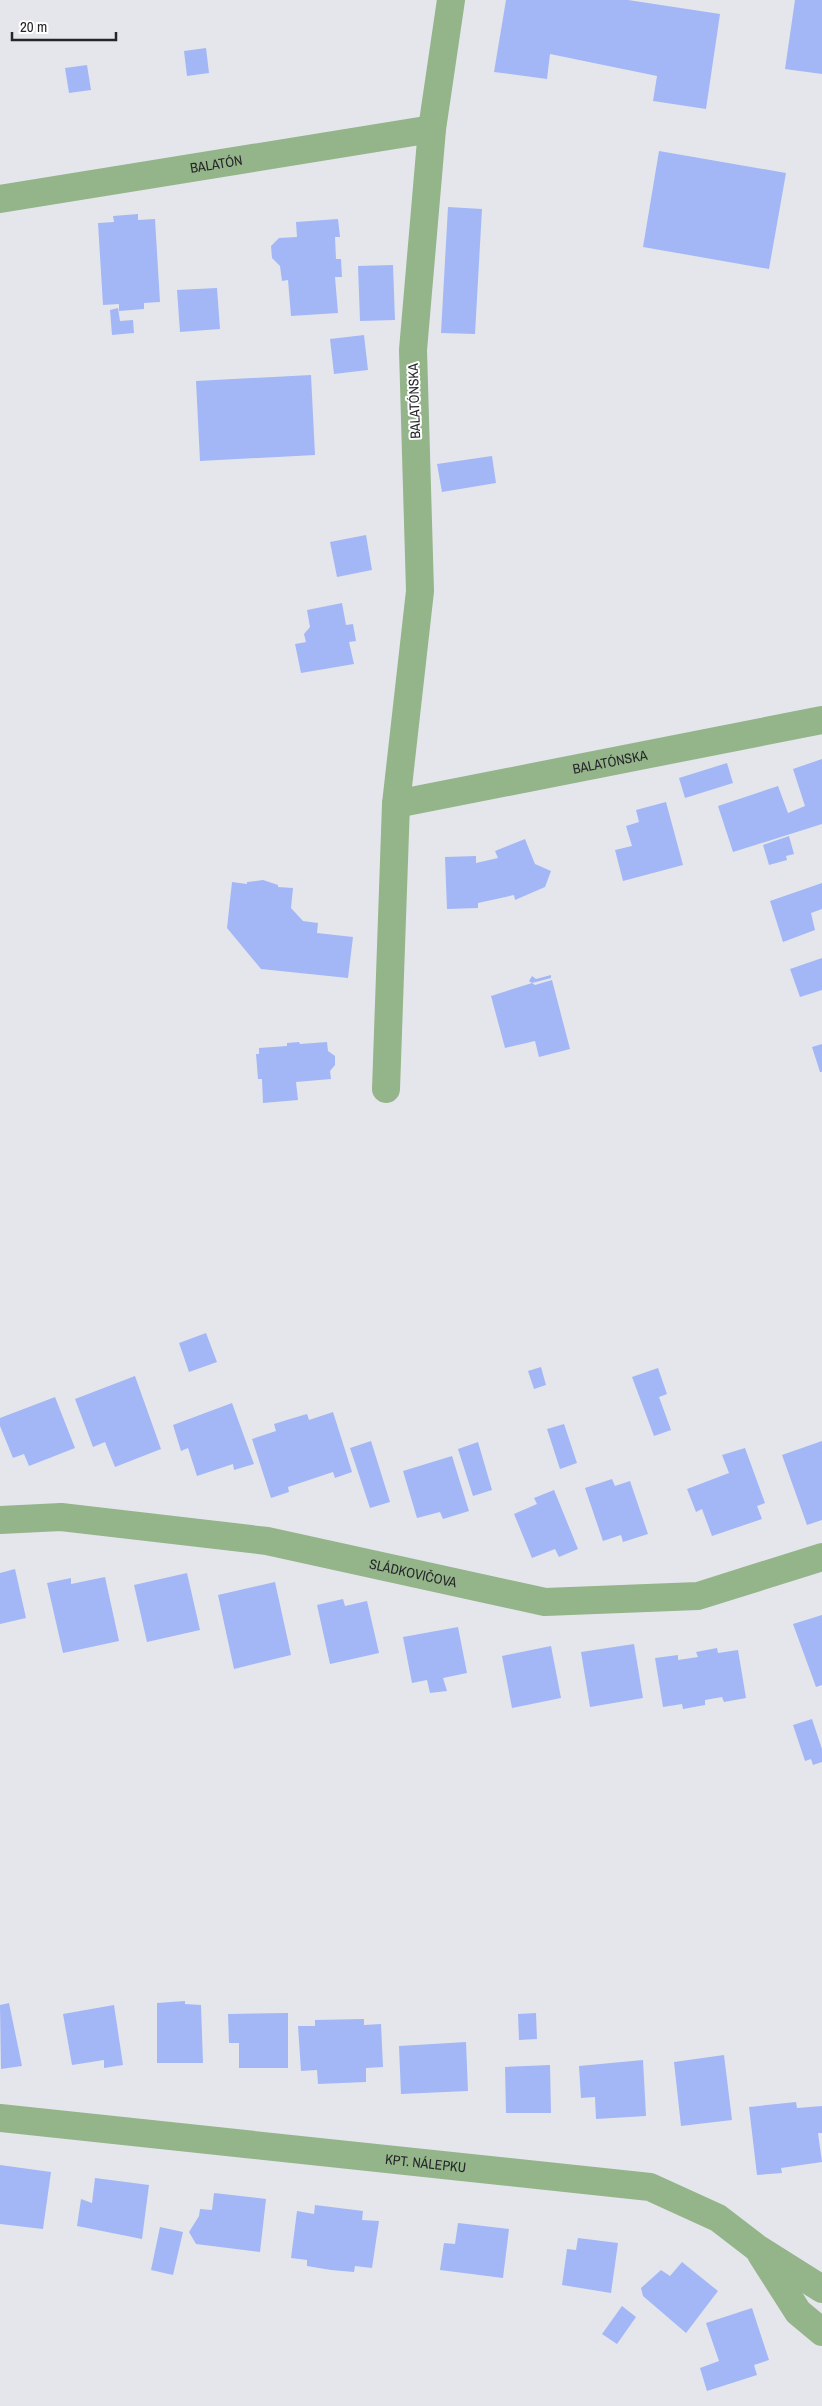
<svg xmlns="http://www.w3.org/2000/svg" width="822" height="2406" viewBox="0 0 822 2406" font-family="'Archivo Narrow',sans-serif">
	<rect width="100%" height="100%" fill="#e4e6ec"/>
	<path fill="#a3b7f6" d="M506 0H628L720 14 706 109 653 101 657 76 550 54 547 79 494 72Z
		M795 0H822V74L785 69Z
		M206 48 209 73 187 76 184 51Z
		M87 65 91 90 69 93 65 68Z
		M659 151 786 173 769 269 643 247Z
		M448 207 482 209 475 334 441 333Z
		M138 214V220L155 219 160 302 144 303V309L119 311V304L103 305 98 223 114 222 113 216Z
		M338 219 340 237H335L336 259H341L342 277H335L338 313 291 316 288 280 282 281 280 266 272 258 271 246 279 238 297 237 296 222Z
		M393 265 395 320 360 321 358 266Z
		M217 288 220 329 180 332 177 290Z
		M118 308 120 321 133 320 134 333 112 335 110 310Z
		M364 335 368 370 334 374 330 339Z
		M311 375 315 455 200 461 196 381Z
		M492 456 496 483 442 492 437 464Z
		M366 535 372 570 337 577 330 542Z
		M342 603 346 625 353 624 356 641 349 642 354 664 301 673 295 644 306 642 304 634 310 627 307 610Z
		M822 759V824L733 852 718 806 778 786 788 813 805 806 793 769Z
		M727 763 733 783 685 798 679 778Z
		M666 802 683 865 623 881 615 850 632 846 626 826 639 822 636 810Z
		M789 836 794 854 786 856 787 860 769 865 763 845Z
		M525 839 535 864 551 871 545 887 515 900 514 895 478 903V908L447 909 445 857 476 856V863L498 858 495 851Z
		M263 880 278 885V887L293 888 291 908 303 921 318 923 317 933 353 937 348 978 261 969 227 928 232 882 247 884V882Z
		M822 883V909L811 913 815 930 783 942 770 901Z
		M822 958V990L800 997 790 969Z
		M551 975V978L532 983 535 985 552 980 570 1049 539 1057 535 1041 505 1048 491 996 532 983 529 981 532 976 536 979Z
		M299 1042 300 1044 327 1042 328 1051 335 1056V1065L330 1071 331 1079 296 1082 298 1100 263 1103 262 1079H258L256 1054H259V1048L287 1046V1043Z
		M822 1044V1072H820L812 1047Z
		M206 1333 217 1362 189 1372 179 1343Z
		M541 1367 546 1385 534 1389 528 1371Z
		M658 1368 667 1394 659 1397 671 1430 654 1436 632 1377Z
		M135 1376 161 1449 115 1467 105 1442 93 1447 75 1399Z
		M55 1397 75 1448 29 1466 24 1454 13 1458 0 1426V1418Z
		M232 1403 254 1464 234 1470 233 1464 197 1476 188 1448 181 1451 173 1425Z
		M333 1412 352 1472 335 1478 333 1472 288 1487 289 1492 271 1498 252 1439 276 1431 274 1424 290 1419 307 1414 309 1420Z
		M564 1424 577 1463 560 1469 547 1429Z
		M371 1441 390 1502 370 1508 350 1448Z
		M822 1441V1520L807 1525 782 1455Z
		M478 1442 492 1490 473 1496 458 1449Z
		M745 1448 765 1503 757 1506 762 1519 712 1536 702 1509 696 1512 687 1489 729 1473 722 1455Z
		M452 1456 469 1511 443 1519 440 1512 417 1518 403 1471Z
		M612 1479 615 1486 630 1481 648 1534 623 1542 621 1535 603 1541 585 1488Z
		M554 1490 578 1549 559 1557 555 1549 532 1558 514 1514 537 1504 534 1498Z
		M15 1569 26 1618 0 1624V1573Z
		M187 1573 200 1630 147 1642 134 1585Z
		M105 1577 119 1641 63 1653 47 1583 71 1578V1584Z
		M275 1582 291 1655 234 1669 218 1595Z
		M343 1599 345 1606 367 1601 379 1653 330 1664 317 1605Z
		M822 1615V1685L816 1687 793 1624Z
		M458 1627 467 1673 443 1678 447 1691 430 1693 427 1680 412 1683 403 1637Z
		M634 1644 643 1698 590 1707 581 1652Z
		M551 1646 561 1698 512 1708 502 1656Z
		M717 1648 718 1653 738 1650 746 1698 724 1702 722 1697 705 1700V1705L683 1709 682 1704 663 1707 655 1658 678 1655V1660L698 1657 696 1652Z
		M812 1719 822 1749V1762L813 1765 811 1759 805 1761 793 1725Z
		M185 2001V2004L201 2005 203 2063H157V2003Z
		M9 2003 22 2066 1 2069 0 2005Z
		M114 2005 123 2065 104 2068V2060L72 2065 63 2014Z
		M288 2013V2068H239V2043H229L228 2014Z
		M536 2013 537 2039 519 2040 518 2014Z
		M364 2019V2025L381 2024 383 2067 366 2068V2082L318 2084 317 2070 301 2071 298 2026H315V2020Z
		M466 2042 468 2091 401 2094 399 2046Z
		M724 2055 732 2120 681 2126 674 2062Z
		M643 2060 646 2116 596 2119 595 2097 581 2098 579 2066Z
		M550 2065 551 2113H506L505 2067Z
		M796 2102 797 2108 822 2106V2133H818L822 2162 781 2168 782 2173 757 2175 749 2107Z
		M0 2165 51 2172 43 2229 0 2224Z
		M95 2178 149 2185 142 2239 77 2226 81 2199 92 2203Z
		M214 2193 266 2199 260 2252 196 2244 189 2232 199 2216 200 2209 212 2210Z
		M315 2205 363 2211 362 2220 379 2221 372 2268 355 2266 354 2272 331 2270 307 2266V2260L291 2258 297 2211 314 2214Z
		M458 2223 509 2229 503 2278 440 2270 444 2243 455 2244Z
		M160 2227 183 2232 173 2275 151 2270Z
		M578 2238 618 2243 611 2293 562 2285 567 2249 576 2250Z
		M682 2262 718 2291 686 2333 643 2296 641 2288 661 2270 670 2276Z
		M622 2306 636 2317 617 2344 602 2334Z
		M752 2308 769 2360 754 2365 757 2375 707 2391 700 2368 719 2361 706 2323Z"/>
	<g fill="none" stroke-linecap="round" stroke-linejoin="round">
		<g stroke="#94b48a" stroke-width="28">
			<path id="s1" d="M0 199 432 129"/>
			<path id="s2" d="M396 804 822 720"/>
			<path d="M386 1089 396 804 420 591 413 350 432 129 451 0"/>
			<path id="s3" d="M0 1520 61 1517 267 1541 545 1602 698 1596 822 1557"/>
			<path id="s4" d="M0 2118 650 2187 718 2218 757 2248 822 2289"/>
			<path d="M761 2254 798 2312 822 2332"/>
		</g>
	</g>
	<g text-anchor="middle" stroke-width="4" stroke-linejoin="round" paint-order="stroke">
		<g font-size="14" fill="#262629" stroke="#fff">
			<text dy="5" stroke="none"><textPath href="#s1" startOffset="219">BALATÓN</textPath></text>
			<text transform="translate(414 401) rotate(-92)" y="5">BALATÓNSKA</text>
			<text dy="5" stroke="none"><textPath href="#s2" startOffset="218">BALATÓNSKA</textPath></text>
			<text dy="5" stroke="none"><textPath href="#s3" startOffset="418">SLÁDKOVIČOVA</textPath></text>
			<text dy="5" stroke="none"><textPath href="#s4" startOffset="428">KPT. NÁLEPKU</textPath></text>
		</g>
	</g>
	<path d="M12 32v8h104v-8" fill="none" stroke="#262629" stroke-width="2.5"/>
	<text x="20" y="32" font-size="15" fill="#262629" stroke="#ffffff" stroke-width="4" paint-order="stroke">20 m</text>
</svg>
